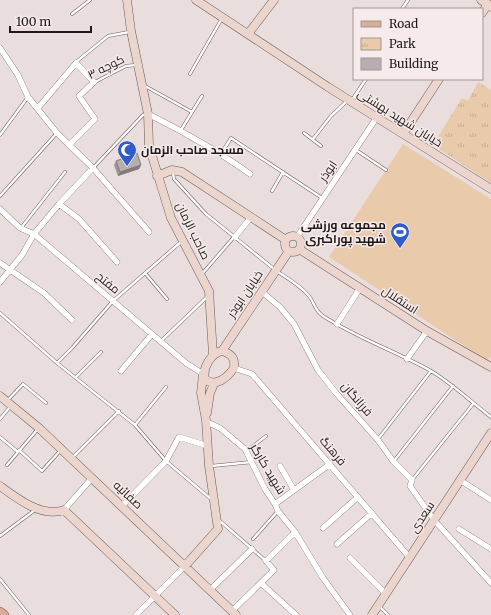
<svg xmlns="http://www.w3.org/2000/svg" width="491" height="615" viewBox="0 0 491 615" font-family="Merriweather,Cairo,serif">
	<defs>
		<pattern id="park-tufts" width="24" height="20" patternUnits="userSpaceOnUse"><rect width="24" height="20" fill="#e9caaa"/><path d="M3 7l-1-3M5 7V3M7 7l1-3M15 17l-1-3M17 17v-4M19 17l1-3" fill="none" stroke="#c7ad92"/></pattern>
	</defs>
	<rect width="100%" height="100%" fill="#e9dedd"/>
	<path fill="url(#park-tufts)" d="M478 82 491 90V183L433 145 462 98 468 101Z"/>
	<path fill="#e9caaa" d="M403 144 491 199V356L487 361 329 257Z"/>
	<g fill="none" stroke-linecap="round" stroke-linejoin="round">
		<g stroke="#665d5d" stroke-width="3.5">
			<path id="lane" d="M402 9 408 0
				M72 14 90 0
				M76 62 108 36 129 32
				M190 74 221 20
				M95 82 126 66 136 65
				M145 86 192 112
				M352 100 366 79
				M181 130 202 96
				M304 133 321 146
				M0 135 28 97
				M313 139 331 116 347 101
				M356 150 386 170
				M221 154 231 138 322 198
				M93 168 143 115H146
				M173 173 174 179 206 214 274 269
				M272 191 283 172
				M0 196 57 133
				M21 228 65 172
				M278 272C289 279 301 286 309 296 314 302 315 311 323 316 357 338 395 351 431 371 453 384 471 402 491 417
				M145 273 167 299
				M202 274 234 237
				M0 313 57 363 135 425 166 461 211 499
				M161 341 208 296
				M57 363 72 348 113 301 182 241
				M76 377 101 352
				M7 401 23 384 46 403
				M0 419 10 407
				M135 425 166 387
				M0 437 18 452
				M378 439 431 371
				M19 450 42 471 60 451
				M247 451 266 436
				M72 458 119 411
				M394 461 453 386
				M7 465 37 430
				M211 466 252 462
				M412 480 473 404
				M220 521 266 561
				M0 536 35 510
				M253 539 278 511
				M0 579 29 615
				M379 606 388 615"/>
		</g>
		<g stroke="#665d5d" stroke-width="6">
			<path id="street" d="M0 48 18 75 28 97 57 133 93 168 149 232
				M38 108 76 63 94 82 79 96 95 119 69 145
				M148 114C184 132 218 151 250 174
				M59 204 79 219 117 262
				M0 209 20 228 34 234 186 363 203 374
				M235 237 251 217
				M297 237 377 117
				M0 263 44 293 72 320
				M0 282 22 255 34 234 59 204 93 168
				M262 292 280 307 294 324 318 370 336 393 378 440 393 461 412 480 410 486 434 520 491 583
				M337 324 360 288
				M407 359 427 331
				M234 368 252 374 410 558
				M121 371 152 334
				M207 422 220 428 245 449 265 489 275 504 330 464
				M280 466 294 490
				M460 480 491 500
				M122 506 166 461 179 437 208 446
				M64 510 92 478
				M323 528 358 497
				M459 529 491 549
				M295 532 323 578 350 615
				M337 544 372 513
				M350 558 386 594
				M261 583 296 615
				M210 590 252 549
				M232 611 274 570 266 561 295 532 278 511 275 504
				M136 615 185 566"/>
		</g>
		<g stroke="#665d5d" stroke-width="9">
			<path id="secondary" d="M127 0 131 31 148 114 149 146 171 218 209 291 213 355
				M196 0 328 87 491 189
				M481 0 491 7
				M482 13 488 4
				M248 34 274 0
				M403 134 439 79
				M157 176 172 170 182 172 286 240
				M285 244a8 8 0 1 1 16 0a8 8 0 1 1-16 0Z
				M299 249 427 331 491 367
				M222 351 289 251
				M222 351C232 354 235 358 234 368 227 378 215 388 205 379 202 368 211 353 222 351Z
				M0 396 39 428 236 615
				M207 413 210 393 214 384
				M0 486C16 498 42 518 64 510L175 615
				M185 566 218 529 209 466 206 420 201 393 203 374
				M372 615 491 433"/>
		</g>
		<g stroke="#855440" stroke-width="10">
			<path id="primary" d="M0 612 4 615"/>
		</g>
		<use href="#lane" stroke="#fff" stroke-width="2.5"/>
		<use href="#street" stroke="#fff" stroke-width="5.5"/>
		<use href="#secondary" stroke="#ebd5cc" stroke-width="8"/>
		<use href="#primary" stroke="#d7ac98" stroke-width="9"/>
	</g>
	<path fill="#9e9698" d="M116 161 141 165 139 169 118 176 114 165Z"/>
	<path fill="#817a7c" d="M141 165 139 169 118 176 120 172Z"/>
	<path fill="#b8aeb1" stroke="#817a7c" d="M137 153 141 165 120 172 116 161Z"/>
	<defs>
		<g id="mosque-pin" transform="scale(1)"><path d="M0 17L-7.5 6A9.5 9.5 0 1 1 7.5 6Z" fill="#305bcb" stroke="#f6ebea"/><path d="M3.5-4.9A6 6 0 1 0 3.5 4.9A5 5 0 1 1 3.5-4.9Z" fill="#fff"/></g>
		<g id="stadium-pin" transform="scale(1)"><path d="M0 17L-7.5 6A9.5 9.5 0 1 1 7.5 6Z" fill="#305bcb" stroke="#f6ebea"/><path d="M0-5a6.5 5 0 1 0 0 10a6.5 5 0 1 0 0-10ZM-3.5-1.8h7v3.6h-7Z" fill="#fff"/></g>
	</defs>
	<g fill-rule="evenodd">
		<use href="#mosque-pin" x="127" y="150"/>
		<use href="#stadium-pin" x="400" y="232"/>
	</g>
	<g text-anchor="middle" stroke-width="3" stroke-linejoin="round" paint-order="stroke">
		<g font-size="12" fill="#1e1a1a" stroke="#f6ebea">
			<text transform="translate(106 67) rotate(-26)" y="4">کوچه ۳</text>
			<text transform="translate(400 118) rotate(32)" y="4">خیابان شهید بهشتی</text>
			<text transform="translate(328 171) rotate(-56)" y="4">ابوذر</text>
			<text transform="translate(193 231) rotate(64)" y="4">صاحب الزمان</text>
			<text transform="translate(108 283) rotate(40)" y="4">مفتح</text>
			<text transform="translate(245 294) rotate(-56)" y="4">خیابان ابوذر</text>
			<text transform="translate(400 300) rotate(33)" y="4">استقلال</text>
			<text transform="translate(357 399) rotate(49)" y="4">فرزانگان</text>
			<text transform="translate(333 451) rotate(50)" y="4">فرهنگ</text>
			<text transform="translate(268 469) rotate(59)" y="4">شهید کارگر</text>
			<text transform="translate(128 495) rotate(43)" y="4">صفائیه</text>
			<text transform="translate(422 517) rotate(-57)" y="4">سعدی</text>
		</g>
		<g font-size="12" font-weight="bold" fill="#1e1a1a" stroke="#f6ebea" text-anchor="start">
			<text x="141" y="154">مسجد صاحب الزمان</text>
			<text x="386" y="229" text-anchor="end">مجموعه ورزشی<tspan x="386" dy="14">شهید پوراکبری</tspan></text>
		</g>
	</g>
	<rect x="353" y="8" width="130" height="72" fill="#f6ebea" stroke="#a09797"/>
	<rect x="361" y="21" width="20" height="6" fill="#d7ac98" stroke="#a09797"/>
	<text x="389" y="28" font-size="12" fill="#1e1a1a">Road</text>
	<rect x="361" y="38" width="20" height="12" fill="url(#park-tufts)" stroke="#a09797"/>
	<text x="389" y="48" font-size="12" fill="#1e1a1a">Park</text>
	<rect x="361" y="58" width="20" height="12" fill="#b8aeb1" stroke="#a09797"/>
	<text x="389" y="68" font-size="12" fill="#1e1a1a">Building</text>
	<path d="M10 26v6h81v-6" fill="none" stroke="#1e1a1a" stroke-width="2"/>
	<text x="16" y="26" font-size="12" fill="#1e1a1a" stroke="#f6ebea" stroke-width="3" paint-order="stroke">100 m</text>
</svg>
